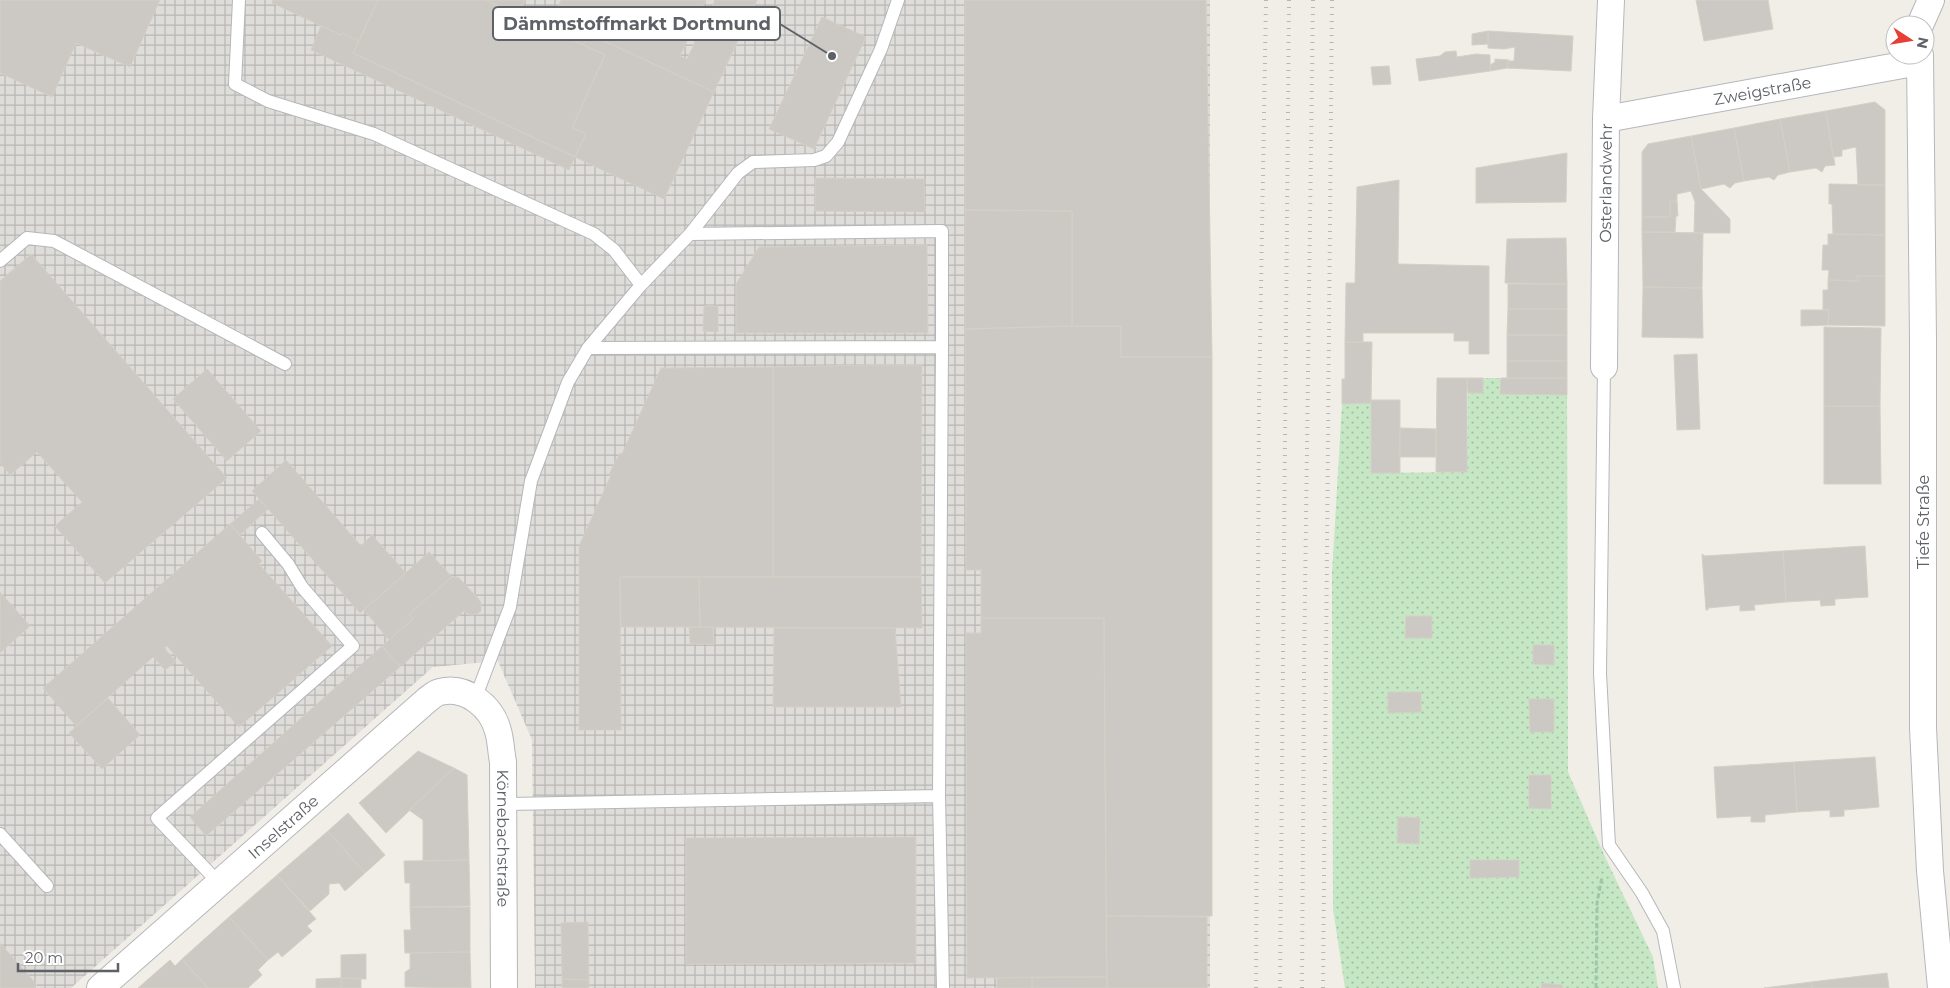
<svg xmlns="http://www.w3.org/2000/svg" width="1950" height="988" viewBox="0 0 1950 988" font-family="Montserrat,sans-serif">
	<defs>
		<pattern id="industrial-grid" width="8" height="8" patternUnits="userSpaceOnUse" patternTransform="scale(1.25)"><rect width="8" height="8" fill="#dfddd9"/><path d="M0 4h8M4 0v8" fill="none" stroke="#b8b7b4"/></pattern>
		<pattern id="garden-dots" width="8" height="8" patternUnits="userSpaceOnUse" patternTransform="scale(1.25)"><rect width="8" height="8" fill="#c5e7c4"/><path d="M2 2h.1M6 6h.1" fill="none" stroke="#a3bfa3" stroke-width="1.8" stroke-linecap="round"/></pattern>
	</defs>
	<rect width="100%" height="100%" fill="#f0eee7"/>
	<path fill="url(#industrial-grid)" d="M0 0H1210V988H535L532 740 498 661 433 667 71 988H0Z"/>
	<path fill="url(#garden-dots)" d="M1483 378H1567L1568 772 1606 859 1653 957 1658 988H1345L1333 909 1332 574 1342 404 1371 403V473L1467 472 1468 393H1483Z"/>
	<path fill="#ccc9c4" stroke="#d5cfc5" d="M0 0H160L130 67 76 43 52 97 0 73Z
		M273 0H378L359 41 342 33 341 35 272 3Z
		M378 0H485L605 55 572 128 586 134 575 157 353 53Z
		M485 0H525L519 15Z
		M561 0H706L680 56 687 59 715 0H757L714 92 553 17Z
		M965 0H1206L1212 357H1121V326H1072V211L965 210Z
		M1696 0H1768L1773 29 1704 41Z
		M539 11 714 92 664 199 575 157 586 134 572 128 605 55 536 23Z
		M822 17 866 37 814 149 769 129Z
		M321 26 341 35 342 33 359 41 353 53 575 157 569 170 311 50Z
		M1488 31 1573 36 1571 71 1507 68V61H1514L1515 47 1504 49 1488 48Z
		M1488 31V44L1472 45V34Z
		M1456 51 1457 57 1476 54 1490 55V71L1419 81 1416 59 1440 56 1445 52Z
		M1495 59 1509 60 1507 68 1490 71V65L1495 62Z
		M1389 66 1391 84 1373 85 1371 67Z
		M1875 102 1885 110V185H1858L1856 147 1842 150V156L1833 157 1826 111Z
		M1826 111 1835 165 1825 166 1822 172 1816 168 1790 172 1780 119Z
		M1780 119 1790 172 1778 175 1774 180 1769 177 1744 181 1734 128Z
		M1734 128 1744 181 1735 183 1730 188 1724 184 1701 189 1691 136Z
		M1691 136 1701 189 1730 219V233H1694L1695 202 1691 191 1677 194V201L1670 202V217H1642V152L1648 144Z
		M1567 153 1566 202 1476 203V168Z
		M815 178 924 179 925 212 815 211Z
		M1399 180 1398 264 1489 266V354H1469V341H1454V333H1363V342H1345L1346 283H1355L1357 187Z
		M1829 184 1885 185V235L1833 234 1832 204H1829Z
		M1677 201 1678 216H1676L1675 232H1642V217H1670V202Z
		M965 210 1072 211V326L965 329Z
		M1642 232 1703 233 1702 288 1643 287Z
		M1828 234 1885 235V276H1857L1858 281 1828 280 1829 270H1822L1823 245H1828Z
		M1566 238 1567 284 1505 283 1507 239Z
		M927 245 928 333H736V284L759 247Z
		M31 254 227 478 105 583 55 526 82 502 37 452 10 475 0 463V281Z
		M1857 276H1885V326L1828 325 1829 310H1823V290H1828V280L1858 281Z
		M1508 284H1567V309H1508Z
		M1643 287 1702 288 1703 338 1642 337Z
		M704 306H718V332L703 331Z
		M1508 309H1567V335H1507Z
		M1801 310H1829L1828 325 1801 326Z
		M1072 326H1121V357H1212V916H1106L1104 618H981V570H966L965 329Z
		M1824 327 1881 328 1880 406H1824Z
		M1507 335H1567V361H1507Z
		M1345 342H1372L1371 403 1342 404V379H1345Z
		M1697 354 1700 429 1677 430 1674 355Z
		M1507 361H1567V378H1507Z
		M869 365H922L921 577H773V367Z
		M773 367V577H620L621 730H579V546L611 475 609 474 620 453 622 454 661 368Z
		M207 369 261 431 227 461 173 399Z
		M1437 378H1467V472H1436Z
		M1467 378H1483V393H1468Z
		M1501 378H1567V395L1500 394Z
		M1371 400H1400V473H1371Z
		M1824 406H1880L1881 484H1824Z
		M1400 428 1436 429V457H1399Z
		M286 460 361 546 372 535 406 573 360 613 252 491Z
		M259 499 268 509 240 535 230 524Z
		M230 524 262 561 259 564 332 646 239 727 167 646 164 648 176 661 165 670 153 657 76 726 43 688Z
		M1865 546 1868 597 1835 599V605L1821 606 1820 600 1786 602 1783 551Z
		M1783 551 1786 602 1754 605 1755 610 1740 611V605L1708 608V610H1706L1702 554 1705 556Z
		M429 552 452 577 409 614 413 619 389 640 364 610Z
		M452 577H458L478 598 481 603V611L477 614 471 615 464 611 400 667 382 646 413 619 409 614Z
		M620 577H699L700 627H621Z
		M699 577H921L922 628 700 627Z
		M0 592 30 626 0 653Z
		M1406 616H1432V638H1405Z
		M981 618H1104L1107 977 967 978 966 633H981Z
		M689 627H713L714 644H690Z
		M774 628H895L901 707H773Z
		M1533 645H1554V665L1533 664Z
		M382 646 400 667 206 836 190 817Z
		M1388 692H1421V712L1388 713Z
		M108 698 140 735 102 769 69 733Z
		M1529 699H1554V732H1530Z
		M418 751 454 768 386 833 359 803Z
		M1875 757 1879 807 1844 810V816L1830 817V810L1797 812 1794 762Z
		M1794 762 1797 812 1765 815V822H1751V816L1717 818 1714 767Z
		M454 768 467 775 469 860 423 861V820L409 810Z
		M1529 775H1551V809L1529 808Z
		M348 813 385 855 365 873 328 831Z
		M1398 817 1420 818 1419 844 1397 843Z
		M328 831 365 873 345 891 339 883 329 884V894L310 911 277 875Z
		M916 837V963L686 964V838Z
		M469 860 470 906 410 907V883H405L404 861Z
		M1470 860H1519V877L1470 878Z
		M277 875 316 919 307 926 312 931 282 957 278 952 268 960 229 917Z
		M410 907H470V952L405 953 404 930H411Z
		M1106 916 1207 917V988H1107Z
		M229 917 268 960 258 970 262 975 248 988H208L182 959Z
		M588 922 589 980 562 979 561 923Z
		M0 943 37 985 34 988H0Z
		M470 952 471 988 405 987V972L410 969V953Z
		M366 954V979L341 978V955Z
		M182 959 208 988H138L170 960 175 966Z
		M1887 973 1889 988H1812L1811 982Z
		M1032 977V988H997V978Z
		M1032 977H1107V988H1032Z
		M341 978H361V988H341Z
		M341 978V988H316V979Z
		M562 979 589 980V988H562Z
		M1811 982 1812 988H1764Z
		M1542 983 1562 985V988H1541Z"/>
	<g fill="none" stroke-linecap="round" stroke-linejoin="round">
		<g stroke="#b4b7bb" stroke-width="14">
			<path id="lane" d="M239 0 235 84 268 101 374 134 594 234 614 250 641 285
				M690 234 942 231V347
				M0 261 27 238 54 241 285 364
				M588 348 641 285 690 234 738 173 753 162 814 160 826 156 838 142 881 49 898 0
				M1604 367 1600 673 1609 845 1642 893 1663 931 1674 988
				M475 699 510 607 531 481 568 382 588 348 942 347 939 796
				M503 804 939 796 943 988
				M0 834 47 886
				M218 882 157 818 353 646 302 587 288 564 262 533"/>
		</g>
		<g stroke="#b4b7bb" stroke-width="28">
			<g id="street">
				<path d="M1920 25 1931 0"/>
				<path d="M1920 55 1923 340V728L1930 871 1941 988"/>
				<path id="s1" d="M1606 119 1919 62"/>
				<path id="s2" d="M1604 367 1606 119 1611 0"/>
				<path id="s3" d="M100 988 427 700C431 697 435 693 440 692 466 685 492 707 498 731 501 741 501 752 503 762L504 988"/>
			</g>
		</g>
		<path stroke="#9dc8a8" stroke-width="3" stroke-dasharray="5 2.5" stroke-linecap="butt" d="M1596 988 1597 903 1602 877"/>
		<use href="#lane" stroke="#fff" stroke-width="12"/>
		<use href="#street" stroke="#fff" stroke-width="26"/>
		<path stroke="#b5b6b7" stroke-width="4" stroke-dasharray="1 6" stroke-linecap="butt" d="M1256 988 1259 404 1266 0
			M1280 988 1289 0
			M1302 988 1304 670 1313 0
			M1323 988 1332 0"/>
	</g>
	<g text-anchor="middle" stroke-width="4" stroke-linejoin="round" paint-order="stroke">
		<g font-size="16" fill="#5e6267" stroke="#fff">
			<text dy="6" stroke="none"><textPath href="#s1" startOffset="159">Zweigstraße</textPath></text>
			<text dy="6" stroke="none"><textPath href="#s2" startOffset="184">Osterlandwehr</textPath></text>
			<text transform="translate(1923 522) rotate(-90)" y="6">Tiefe Straße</text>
			<text dy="6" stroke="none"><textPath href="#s3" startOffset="244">Inselstraße</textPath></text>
			<text dy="6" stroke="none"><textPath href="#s3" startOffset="636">Körnebachstraße</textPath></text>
		</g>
	</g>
	<path fill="none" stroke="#5e6267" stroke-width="2" d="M832 56L780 24"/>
	<circle fill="#5e6267" stroke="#fff" stroke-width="2" cx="832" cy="56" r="5"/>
	<rect fill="#fff" stroke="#5e6267" stroke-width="2" x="493" y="7" width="287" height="33" rx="5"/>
	<g font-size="18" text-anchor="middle" font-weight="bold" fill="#5e6267">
		<text x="637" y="30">Dämmstoffmarkt Dortmund</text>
	</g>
	<g transform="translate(1910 40) rotate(102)"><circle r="24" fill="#ffffff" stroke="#bfc0c2"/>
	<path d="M0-4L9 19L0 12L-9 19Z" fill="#e73e35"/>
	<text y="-8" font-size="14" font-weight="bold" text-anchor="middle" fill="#5e6267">N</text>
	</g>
	<path d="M18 963v8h100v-8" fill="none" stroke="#5e6267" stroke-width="2.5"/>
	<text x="25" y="963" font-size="15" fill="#5e6267" stroke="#ffffff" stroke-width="4" paint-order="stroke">20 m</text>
</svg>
